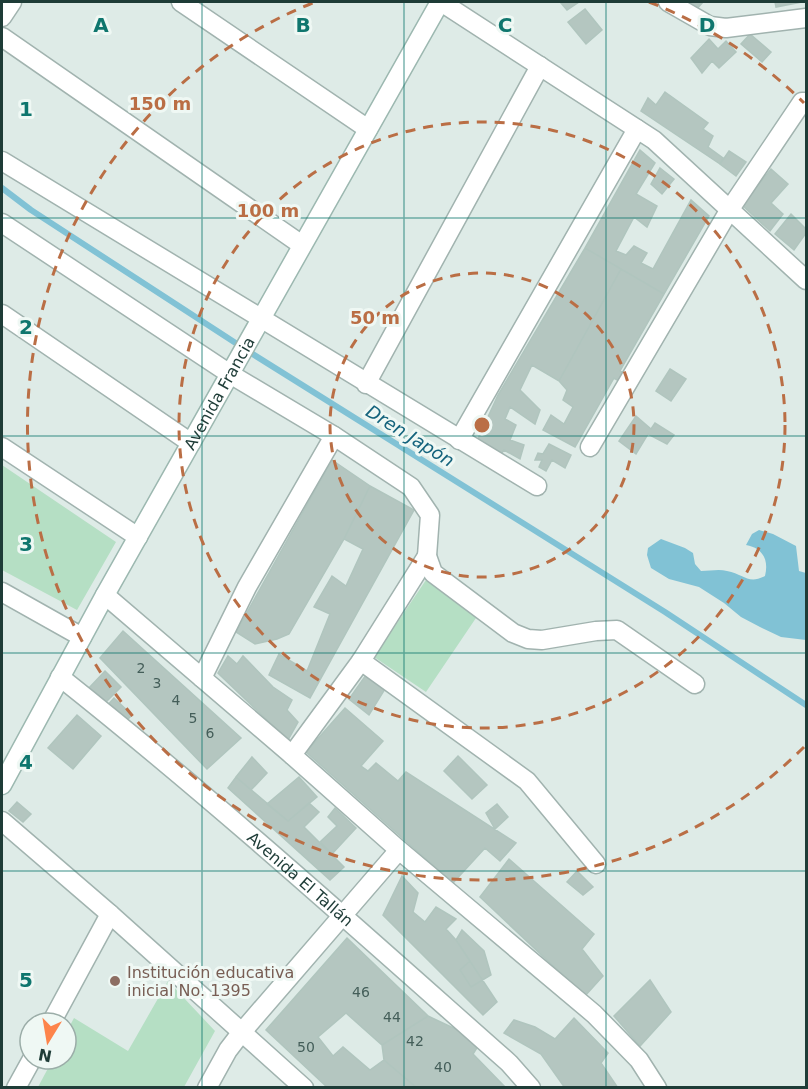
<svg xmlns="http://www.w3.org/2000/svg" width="808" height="1089" viewBox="0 0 808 1089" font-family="'DejaVu Sans',sans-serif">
	<rect width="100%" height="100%" fill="#deebe7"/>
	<path fill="#b5dfc4" d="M2 465 116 542 77 610 2 570Z
		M426 580 478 615 426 692 374 657Z
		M168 981 215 1031 184 1087H38L53 1059H66V1033L74 1018 128 1051Z"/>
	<path fill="#81c2d5" d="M759 530 773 534 796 546 799 571 806 573V640L781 637 760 627 741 617 724 603 699 587 669 579 651 568 647 555 648 548 661 539 685 548 693 553 695 564 701 571C710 571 719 569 727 571 744 574 748 585 765 576 769 560 763 548 746 545L752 534Z"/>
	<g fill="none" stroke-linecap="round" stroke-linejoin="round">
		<path stroke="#81c2d5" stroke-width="6" d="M2 188 31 210 251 353 665 612 806 705"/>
	</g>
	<path fill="#b4c6c0" stroke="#b0c5be" stroke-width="1.5" d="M562 2H579L567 10 561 3Z
		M684 2H703L695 11Z
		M775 2H802L776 7Z
		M585 9 602 30 586 44 568 22Z
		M750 34 771 52 762 62 741 44Z
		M709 39 718 49 726 41 736 52 719 68 712 61 702 73 691 58Z
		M665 92 708 123 703 129 713 136 708 147 723 158 720 164 641 111 648 98 656 105Z
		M640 150 655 163 636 194 657 206 647 227 634 217 616 251 626 255 634 246 647 253 641 263 653 269 691 200 709 216 664 294 585 248Z
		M729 151 746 162 736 176 720 164Z
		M660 168 674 179 662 194 651 184Z
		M771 169 788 184 771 203 783 214 770 231 742 205Z
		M791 214 806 229V233L794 250 775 234Z
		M585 248 621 269 559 381 532 365 520 390 540 410 535 424 510 407 505 419 516 425 510 440 524 445 520 459 504 450 501 454 477 441 498 395Z
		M621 269 664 294 620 371 627 375 622 383 614 378 575 447 543 430 551 415 564 424 573 407 563 400 567 390 559 381Z
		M670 369 686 379 671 401 656 391Z
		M636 416 651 429 655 423 674 435 667 444 648 434 636 454 619 441Z
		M549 444 571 455 565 468 552 460 546 471 539 467 542 460H535L538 453 543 454Z
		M332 460 370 486 344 539 289 634 277 639 255 644 236 632Z
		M370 486 414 510 310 698 269 675 279 654 307 671 330 614 314 607 332 576 346 586 363 549 344 539Z
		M123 631 241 738 207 769 100 658Z
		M228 656 237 664 243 656 273 687 292 700 287 710 298 722 288 740 218 673Z
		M105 671 121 687 104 704 88 689Z
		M366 675 385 689 369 715 349 699Z
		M114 698 132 715 123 724 105 708Z
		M345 708 383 741 361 766 368 771 376 763 398 781 406 772 516 843 500 861 485 848 453 883 306 752Z
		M77 715 101 736 73 769 48 748Z
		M458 756 487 785 472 799 444 771Z
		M252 757 267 773 251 790 236 777Z
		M236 777 288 821 309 803 319 812 304 827 344 867 330 880 228 788Z
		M299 777 317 797 288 821 267 804Z
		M17 802 31 814 23 822 9 811Z
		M497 804 508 817 495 829 486 813Z
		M335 808 356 828 332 854 320 842 337 826 328 817Z
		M509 859 594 934 582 949 603 976 585 996 480 897Z
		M577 871 593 887 583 895 567 882Z
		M402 876 418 893 413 912 425 922 436 907 456 919 446 929 456 940 497 1002 483 1015 383 915Z
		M462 930 484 951 491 975 471 987 460 970 470 961 456 940Z
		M347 938 428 1016 382 1045 346 1013 318 1037 333 1056 343 1047 370 1070 384 1060 417 1088H328L266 1030Z
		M650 980 671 1012 640 1046 614 1016Z
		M428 1016 466 1034 480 1043 473 1054 506 1088H417L384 1060 382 1045Z
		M574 1018 608 1053 601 1063 618 1088H565L541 1054 504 1033 514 1020 535 1027 555 1039Z"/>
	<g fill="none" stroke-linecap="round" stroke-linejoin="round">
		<g stroke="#a1b3af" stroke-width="21">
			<g id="street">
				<path d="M181 2 368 129"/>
				<path d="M441 2 654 140 806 280"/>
				<path d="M668 2 710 26 726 28 806 18"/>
				<path d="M2 17 12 2"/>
				<path d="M2 37 302 245"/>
				<path d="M2 161 537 486"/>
				<path d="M2 223 230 374 334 436 411 487 430 515 427 556 433 573 513 633 528 639 542 640 596 631 617 630 695 684"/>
				<path d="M2 314 191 443"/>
				<path d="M366 384 540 66"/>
				<path d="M459 440 637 129"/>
				<path d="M2 447 138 537"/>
				<path d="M590 447 730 209 802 102H806"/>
				<path d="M2 592 82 637"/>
				<path d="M105 595 292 755 399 850 594 1014 639 1060 657 1088"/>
				<path d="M361 661 527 781 596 864"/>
				<path id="s1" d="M60 677C215 800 361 932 509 1063L531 1088"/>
				<path d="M202 678 247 587 334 436"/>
				<path d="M292 755 361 661 427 556"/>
				<path d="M2 821 110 914 304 1088"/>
				<path d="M51 1023 110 914"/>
				<path d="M16 1088 32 1059"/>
				<path d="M207 1088 228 1050 241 1033 399 850"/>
			</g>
		</g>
		<g stroke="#9cb8b0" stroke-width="21">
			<g id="secondary">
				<path id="s2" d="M2 785 105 595 440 2"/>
			</g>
		</g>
		<use href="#street" stroke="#fff" stroke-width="18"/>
		<use href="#secondary" stroke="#fff" stroke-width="18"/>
	</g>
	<path fill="none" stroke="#0f766e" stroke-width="1.5" stroke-opacity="0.55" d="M202 2V1088M404 2V1088M606 2V1088M2 218H806M2 436H806M2 653H806M2 871H806"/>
	<g fill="none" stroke="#ba6e45" stroke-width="3" stroke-dasharray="10 8">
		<circle cx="482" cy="425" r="152"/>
		<circle cx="482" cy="425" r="303"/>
		<path d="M804 747A455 455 0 1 1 315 2M649 2A455 455 0 0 1 804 103"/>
	</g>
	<circle fill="#8d6e63" stroke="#eff8f4" stroke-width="2" cx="115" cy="981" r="6"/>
	<g text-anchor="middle" stroke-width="6" stroke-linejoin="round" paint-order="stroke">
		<g font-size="14" fill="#445e59">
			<text x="141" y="673">2</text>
			<text x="157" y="688">3</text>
			<text x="176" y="705">4</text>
			<text x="193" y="723">5</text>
			<text x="210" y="738">6</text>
			<text x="361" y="997">46</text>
			<text x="392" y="1022">44</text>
			<text x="415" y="1046">42</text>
			<text x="306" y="1052">50</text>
			<text x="443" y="1072">40</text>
		</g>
		<g font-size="16" fill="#1e3c37" stroke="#eff8f4">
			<text dy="6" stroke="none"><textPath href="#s2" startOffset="448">Avenida Francia</textPath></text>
			<text dy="6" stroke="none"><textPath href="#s1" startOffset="314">Avenida El Tallán</textPath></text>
		</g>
		<g font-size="16" fill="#785e54" stroke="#eff8f4" text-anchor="start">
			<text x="127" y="978">Institución educativa<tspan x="127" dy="18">inicial No. 1395</tspan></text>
		</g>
		<g font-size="18" font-style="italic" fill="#14637c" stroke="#eff8f4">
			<text transform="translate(410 436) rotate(32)" y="6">Dren Japón</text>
		</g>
	</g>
	<g font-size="20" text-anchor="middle" font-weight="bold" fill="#0f766e" stroke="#eff8f4" stroke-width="6" stroke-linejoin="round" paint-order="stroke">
		<text x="101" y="32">A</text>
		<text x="303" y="32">B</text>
		<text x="505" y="32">C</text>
		<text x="707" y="32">D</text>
		<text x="26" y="116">1</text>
		<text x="26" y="334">2</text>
		<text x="26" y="551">3</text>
		<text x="26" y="769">4</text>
		<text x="26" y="987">5</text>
	</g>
	<circle cx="482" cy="425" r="9" fill="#ba6e45" stroke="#eff8f4" stroke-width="3"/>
	<g font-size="18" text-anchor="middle" font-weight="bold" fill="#ba6e45" stroke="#eff8f4" stroke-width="6" stroke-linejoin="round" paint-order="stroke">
		<text x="160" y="110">150 m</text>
		<text x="268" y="217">100 m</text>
		<text x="375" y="324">50 m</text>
	</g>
	<rect width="808" height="1089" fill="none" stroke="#1e3c37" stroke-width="6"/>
	<g transform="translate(48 1041) rotate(191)"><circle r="28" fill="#eff8f4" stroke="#9bada8" stroke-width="1.5"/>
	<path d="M0-4.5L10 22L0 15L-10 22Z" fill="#fd844b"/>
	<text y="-9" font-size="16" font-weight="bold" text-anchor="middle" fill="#1e3c37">N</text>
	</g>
</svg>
